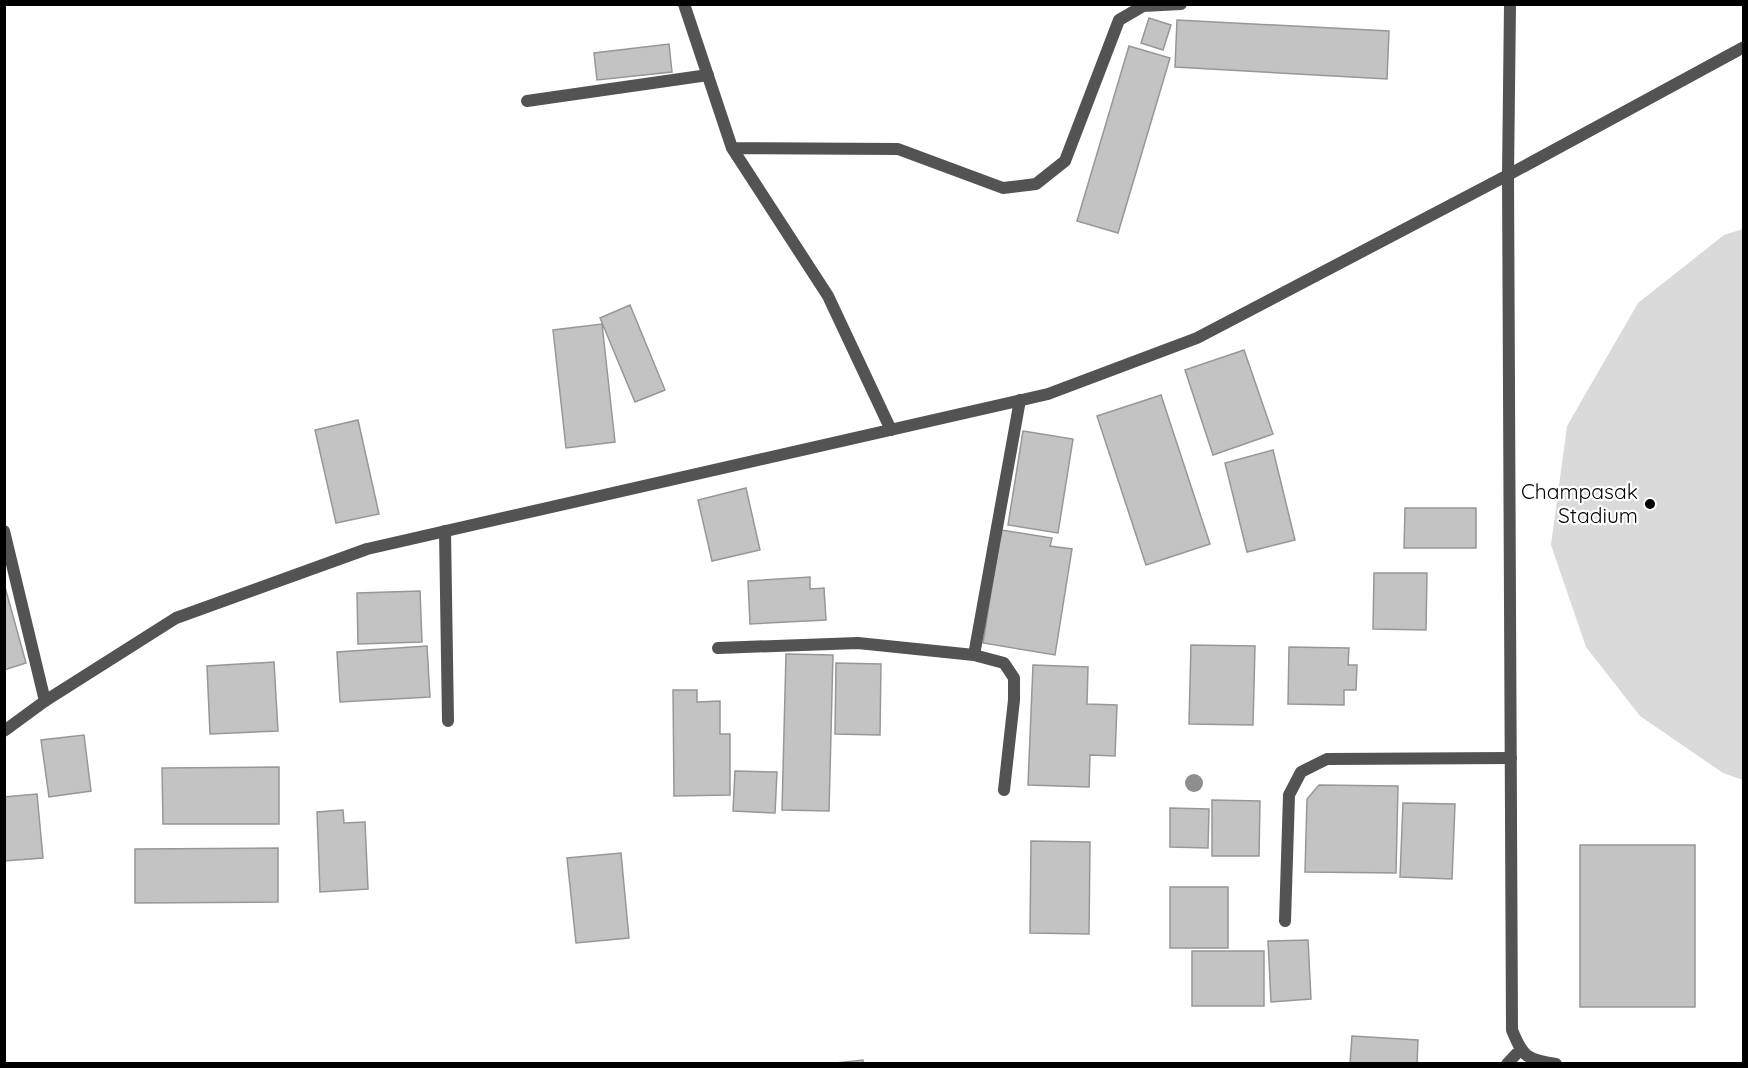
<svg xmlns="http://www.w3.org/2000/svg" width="1748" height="1068" viewBox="0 0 1748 1068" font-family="Quicksand,sans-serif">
	<rect width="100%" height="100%" fill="#fff"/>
	<path fill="#dadada" d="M1743 229H1744L1743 780 1723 773 1640 716 1586 647 1551 545 1567 426 1638 303 1724 235Z"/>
	<path fill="#c3c3c3" stroke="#979797" stroke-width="1.5" d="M1149 18 1171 25 1163 50 1141 43Z
		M1177 20 1389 31 1387 79 1175 67Z
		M669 44 672 72 597 80 594 53Z
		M1129 46 1170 58 1118 233 1077 221Z
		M630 305 665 390 635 402 600 318Z
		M602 324 615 442 566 448 553 330Z
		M1244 350 1273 434 1213 455 1185 370Z
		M1161 395 1210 544 1146 565 1097 416Z
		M358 420 379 514 336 523 315 430Z
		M1023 431 1073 439 1058 533 1008 525Z
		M1273 450 1295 540 1247 552 1225 463Z
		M746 488 760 550 712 561 698 500Z
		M1405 508H1476V548H1404Z
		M1001 530 1052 538 1050 546 1072 549 1055 655 983 643Z
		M1374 573H1427L1426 630 1373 629Z
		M810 577V589L824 588 826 620 750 624 748 581Z
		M5 587 26 663 4 670V587Z
		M420 591 422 642 358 644 357 593Z
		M1191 645 1255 646 1253 725 1189 724Z
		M427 646 430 697 340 702 337 652Z
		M1289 647 1349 648 1348 665H1357L1356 690H1344V705L1288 704Z
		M786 654 833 655 829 811 782 810Z
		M274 662 278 731 210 734 207 666Z
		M836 663 881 664 880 735 835 734Z
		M1033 665 1088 667 1087 704 1117 705 1115 756 1090 755 1089 787 1028 785Z
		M673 690H697V702L720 701V734H730V795L674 796Z
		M84 735 91 791 49 797 41 740Z
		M279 767V824H163L162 768Z
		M735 771 777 772 775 813 733 811Z
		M1319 785 1398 786 1396 873 1305 872 1307 799Z
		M37 794 43 858 4 861V797Z
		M1212 800 1260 801 1259 856H1212Z
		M1403 803 1455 804 1452 879 1400 877Z
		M1170 808 1209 809 1208 848 1170 847Z
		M343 810 344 823 365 822 368 889 320 892 317 812Z
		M1031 841 1090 842 1089 934 1030 933Z
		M1580 845H1695V1007H1580Z
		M278 848V902L135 903V849Z
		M621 853 629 938 576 943 567 858Z
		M1170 887H1228V948H1170Z
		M1308 940 1311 999 1271 1002 1268 941Z
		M1192 951H1264V1006H1192Z
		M1352 1036 1418 1040 1417 1064H1350Z
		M863 1060V1064H826Z"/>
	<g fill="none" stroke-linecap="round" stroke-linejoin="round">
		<path stroke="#535353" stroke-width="12" d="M527 101 708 75
			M4 531 45 701
			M445 531 448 721
			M718 648 858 643 974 655 1004 663 1014 678V700L1004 790
			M974 655 1020 400
			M1285 921 1289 795 1301 772 1327 759 1511 758"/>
		<path stroke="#535353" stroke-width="12" d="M684 4 732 148 828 296 891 430
			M1510 4 1508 175 1512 1030C1523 1057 1527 1060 1556 1064
			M732 148 898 149 1003 188 1036 184 1065 161 1119 20 1143 6 1181 4
			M4 731 45 701 176 618 367 549 1048 394 1197 338 1508 175 1744 47
			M1507 1064 1520 1050"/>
	</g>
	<circle fill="#8e8e8e" cx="1194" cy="783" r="9"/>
	<circle fill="#000" stroke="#fff" stroke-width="2" cx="1650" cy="504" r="6"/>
	<g text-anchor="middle" stroke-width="4.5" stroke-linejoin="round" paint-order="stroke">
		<g font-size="21" fill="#000" stroke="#fff" text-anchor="end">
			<text x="1638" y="499">Champasak<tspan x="1638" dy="24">Stadium</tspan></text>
		</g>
	</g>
	<rect width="1748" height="1068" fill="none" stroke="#000000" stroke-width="12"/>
</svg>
